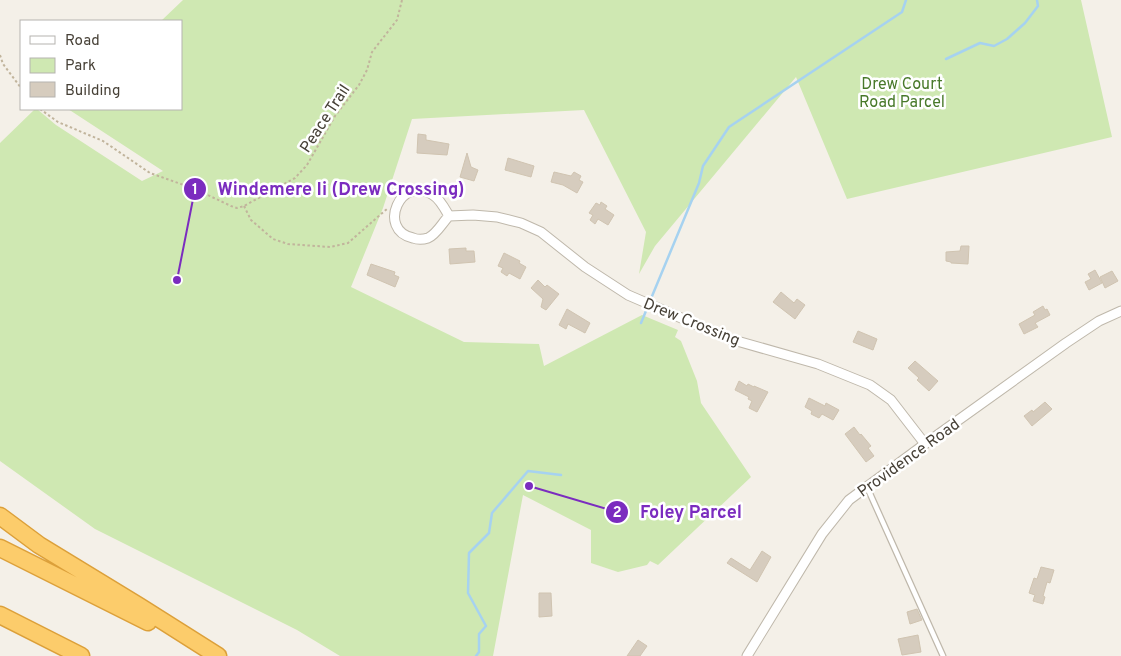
<svg xmlns="http://www.w3.org/2000/svg" width="1121" height="656" viewBox="0 0 1121 656" font-family="Overpass,sans-serif">
	<rect width="100%" height="100%" fill="#f4f0e8"/>
	<path fill="#cfe8b2" d="M183 0H1081L1112 137 847 199 796 77 655 246 639 274 646 232 584 110 412 119 383 208 351 287 464 342 539 344 544 366 642 315 678 330 675 337 681 341 697 381 701 403 751 477 658 565 650 561 647 565 618 572 591 563V530L523 495 493 656H340L297 630 95 529 0 461V143L35 109H37L56 125 142 181 163 171 68 109H181V21H161Z"/>
	<g fill="none" stroke-linecap="round" stroke-linejoin="round">
		<path stroke="#a6d2f0" stroke-width="2.5" d="M946 59 980 43 994 46 1007 39 1025 23 1038 6 1037 0
			M650 301 699 183 703 166 729 127 902 12 906 0
			M641 323 648 306
			M476 656 479 652V634L486 626 468 593 469 553 489 533 492 513 528 471 561 475"/>
	</g>
	<path fill="#d6ccbe" stroke="#d0c4b1" d="M418 134 426 135V140L449 144 447 155 417 153Z
		M467 153 471 167 478 170 474 181 460 177Z
		M508 158 534 166 531 177 505 170Z
		M554 172 571 176 574 172 581 176 579 180 583 182 577 193 563 185 551 182Z
		M601 202 607 206 605 209 614 215 608 225 598 219 595 224 590 220 593 215 589 213 596 203 600 205Z
		M961 246H969L968 264 951 263V262L946 261V252L960 251Z
		M466 248V251H474L475 262 450 264 449 249Z
		M504 253 520 261 519 263 526 267 520 279 509 273 507 276 501 272 503 268 498 266Z
		M371 264 395 272 394 275 399 277 395 287 367 275Z
		M1095 270 1102 283 1089 290 1085 282 1091 279 1088 274Z
		M1112 271 1118 281 1105 288 1100 277Z
		M538 280 545 287 547 285 559 294 546 310 541 307 543 299 531 288Z
		M781 292 794 303 797 299 805 305 795 319 773 302Z
		M1043 306 1045 310 1047 309 1050 315 1035 323 1038 327 1024 334 1019 324 1035 315 1033 312Z
		M567 309 590 323 585 333 568 324 566 329 559 325Z
		M858 331 877 339 873 350 853 342Z
		M915 361 938 381 929 391 917 380 919 378 908 368Z
		M739 381 747 386 748 384 754 387V386L768 392 757 412 749 408 752 401 748 399 749 397 735 390Z
		M809 398 825 406 826 403 839 410 833 420 822 414 819 418 811 414 812 411 805 407Z
		M1045 402 1052 409 1032 426 1024 416 1032 410 1033 412Z
		M854 427 860 435 861 434 871 446 868 448 874 456 866 462 845 434Z
		M762 551 771 557 757 582 727 563 731 558 750 570Z
		M1041 567 1054 570 1050 583 1047 582 1043 596 1045 597 1043 604 1033 601 1035 595 1029 593 1034 578 1037 579Z
		M539 593H551L552 616 539 617Z
		M917 609 922 620 910 624 907 612Z
		M918 635 921 652 902 655 898 639Z
		M638 640 647 646 640 656H627Z"/>
	<g fill="none" stroke-linecap="round" stroke-linejoin="round">
		<g stroke="#bfb8ab" stroke-width="7">
			<path id="lane" d="M867 487 943 656"/>
		</g>
		<g stroke="#bfb8ab" stroke-width="11">
			<path id="street" d="M449 216C442 223 437 234 428 238 422 240 418 240 413 238 376 230 401 173 433 195 440 199 445 209 449 216L473 215 497 217 521 223 541 232 585 267 628 295 730 339 818 364 870 385 891 400 925 444
				M747 656 822 534 849 500 925 444 1066 343 1099 321 1121 311"/>
		</g>
		<g stroke="#dca03a" stroke-width="19">
			<path id="highway" d="M0 516 39 545 139 606 218 656
				M0 548 148 622
				M0 615 81 656"/>
		</g>
		<path stroke="#c1b49c" stroke-width="2" stroke-dasharray="2.5 2.5" stroke-linecap="butt" d="M0 55 3 64 21 88
			M40 109 58 122 103 141 150 173 195 189 231 206 237 208 244 206 295 178 307 165 335 116 359 85 367 70 372 52 397 20 402 0
			M244 206 251 220 273 239 288 244 330 247 348 243 388 208"/>
		<use href="#lane" stroke="#fff" stroke-width="4.5"/>
		<use href="#street" stroke="#fff" stroke-width="9"/>
		<use href="#highway" stroke="#fccc6b" stroke-width="16"/>
	</g>
	<g text-anchor="middle" stroke-width="5" stroke-linejoin="round" paint-order="stroke">
		<g font-size="16" fill="#48792a" stroke="#fff">
			<text x="902" y="89">Drew Court<tspan x="902" dy="18">Road Parcel</tspan></text>
		</g>
		<g font-size="16" fill="#474137" stroke="#fff">
			<text transform="translate(324 118) rotate(-57)" y="6">Peace Trail</text>
			<text transform="translate(692 321) rotate(22)" y="6">Drew Crossing</text>
			<text transform="translate(908 457) rotate(-36)" y="6">Providence Road</text>
		</g>
	</g>
	<path fill="none" stroke="#7b2cbf" stroke-width="2" d="M177 280L195 189M529 486L617 512"/>
	<g fill="#7b2cbf" stroke="#fff" stroke-width="2">
		<circle cx="177" cy="280" r="5"/>
		<circle cx="529" cy="486" r="5"/>
		<circle cx="195" cy="189" r="12"/>
		<circle cx="617" cy="512" r="12"/>
	</g>
	<g font-size="15" text-anchor="middle" font-weight="bold" fill="#fff">
		<text x="195" y="194">1</text>
		<text x="617" y="517">2</text>
	</g>
	<g font-size="18" text-anchor="middle" font-weight="bold" fill="#7b2cbf" stroke="#fff" stroke-width="5" stroke-linejoin="round" paint-order="stroke">
		<text x="341" y="195">Windemere Ii (Drew Crossing)</text>
		<text x="691" y="518">Foley Parcel</text>
	</g>
	<rect x="20" y="20" width="162" height="90" fill="#ffffff" stroke="#b5b3af"/>
	<rect x="30" y="36" width="25" height="8" fill="#ffffff" stroke="#b5b3af"/>
	<text x="65" y="45" font-size="15" fill="#474137">Road</text>
	<rect x="30" y="58" width="25" height="15" fill="#cfe8b2" stroke="#b5b3af"/>
	<text x="65" y="70" font-size="15" fill="#474137">Park</text>
	<rect x="30" y="82" width="25" height="15" fill="#d6ccbe" stroke="#b5b3af"/>
	<text x="65" y="95" font-size="15" fill="#474137">Building</text>
</svg>
